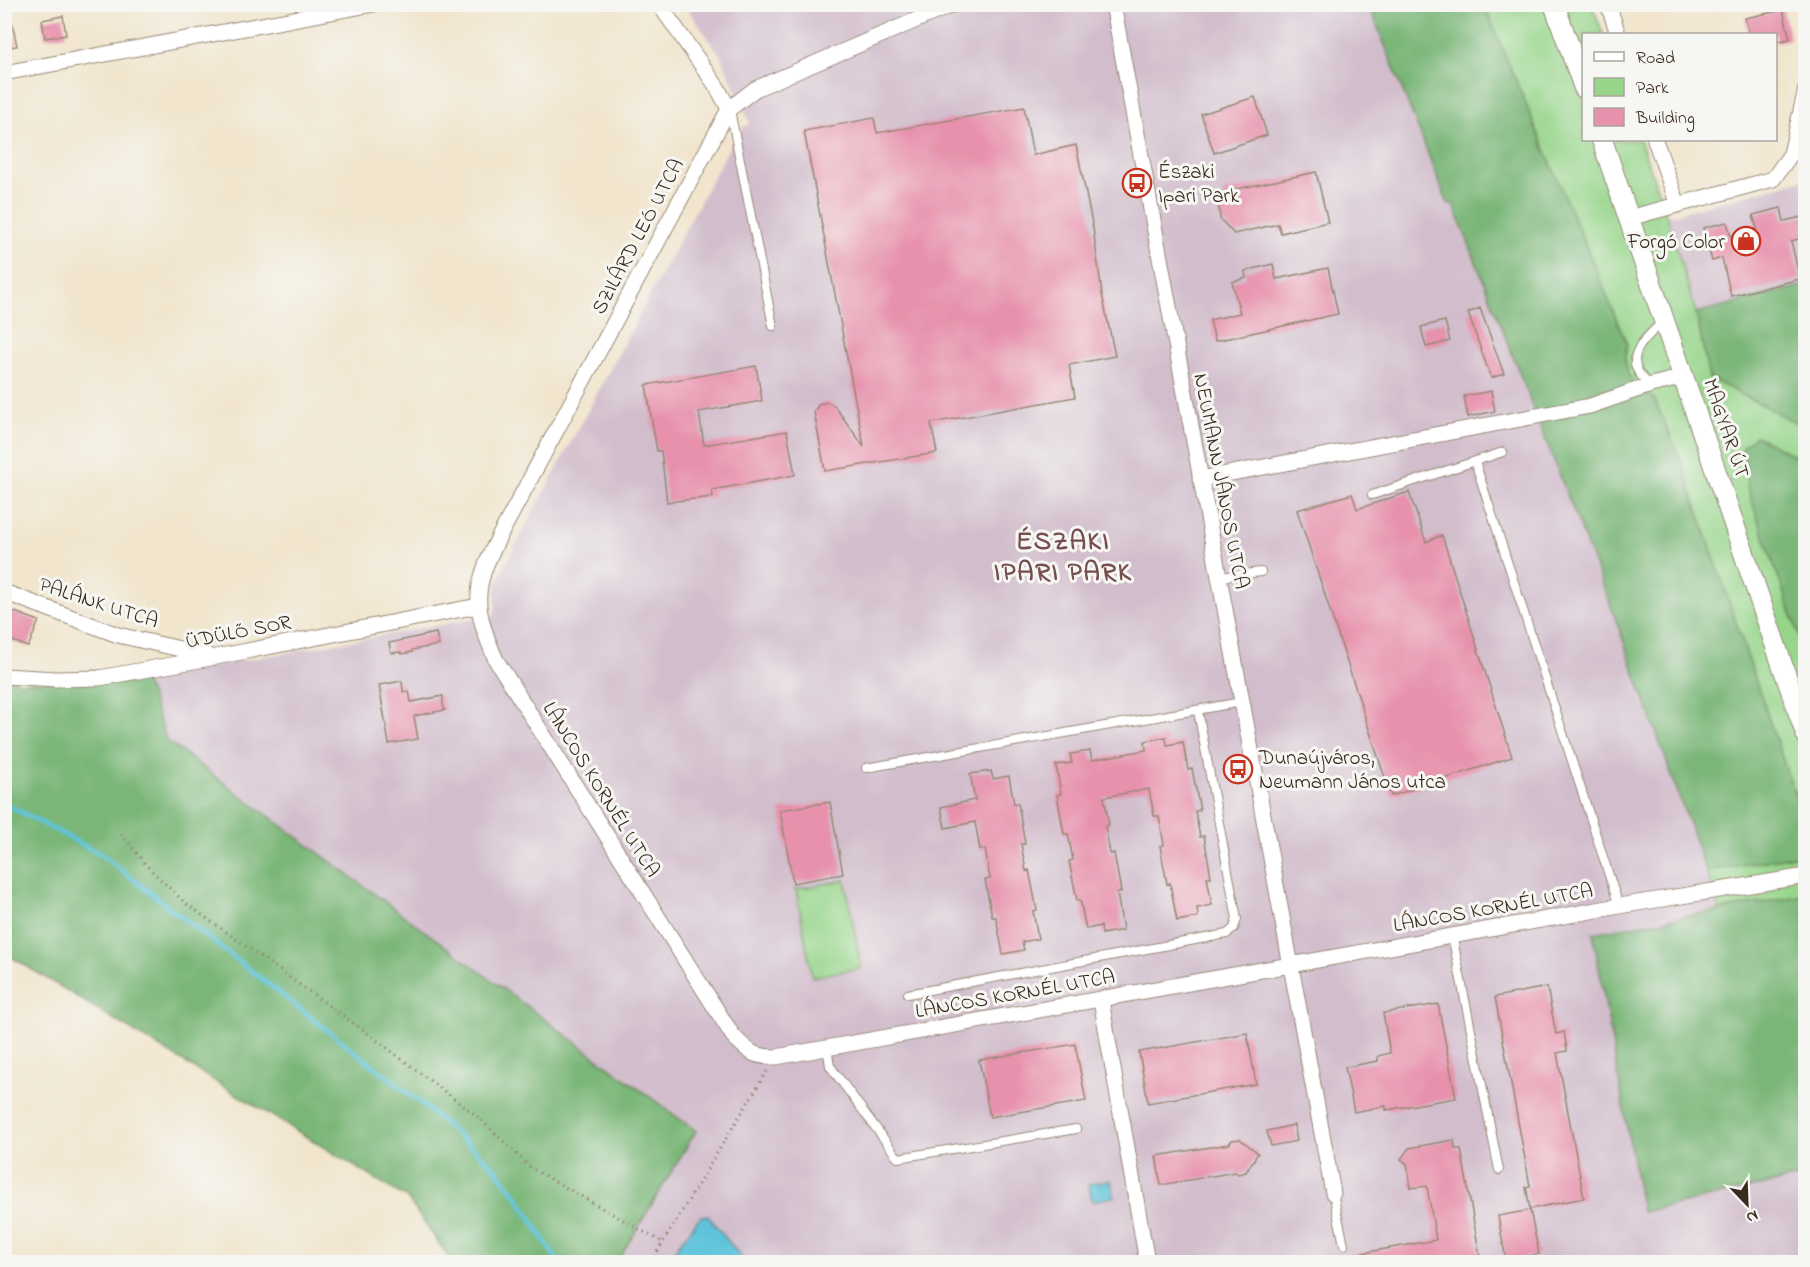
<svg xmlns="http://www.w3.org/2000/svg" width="1810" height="1267" viewBox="0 0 1810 1267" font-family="'Indie Flower',sans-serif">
	<rect width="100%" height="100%" fill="#f6f6f2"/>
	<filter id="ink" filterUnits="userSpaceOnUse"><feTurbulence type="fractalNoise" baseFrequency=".0167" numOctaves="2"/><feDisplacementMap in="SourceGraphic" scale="12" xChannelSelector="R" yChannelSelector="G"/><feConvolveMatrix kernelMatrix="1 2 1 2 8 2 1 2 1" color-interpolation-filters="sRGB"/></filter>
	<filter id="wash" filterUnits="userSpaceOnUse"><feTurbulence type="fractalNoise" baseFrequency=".008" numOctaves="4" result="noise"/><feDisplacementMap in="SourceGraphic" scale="24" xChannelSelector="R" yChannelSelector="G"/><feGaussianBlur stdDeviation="1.35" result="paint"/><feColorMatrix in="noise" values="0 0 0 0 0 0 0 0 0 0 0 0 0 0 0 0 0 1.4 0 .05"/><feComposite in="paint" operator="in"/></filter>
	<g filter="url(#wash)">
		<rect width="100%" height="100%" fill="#f1e5cd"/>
		<path fill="#d1bdcc" d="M685 5H1369L1447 203H1453L1535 408 1612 609 1720 910 1593 934 1642 1212 1805 1176V1262H617L696 1131 167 741 144 678 495 615 496 582 738 131 750 123 721 56Z
			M1805 179V285L1696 313 1667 216Z"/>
		<path fill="#97d58b" stroke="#698054" stroke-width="1.5" d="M1484 5H1592L1603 34H1584V140H1640L1667 216 1696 313 1709 378 1805 427V461L1756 436 1748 490 1805 653V825L1680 458 1654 399 1636 387 1628 374 1625 358 1627 344Z
			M1805 854V895L1720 910 1706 871Z
			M845 880 861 968 812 977 796 889Z"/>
		<path fill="#79b677" stroke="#5a704a" stroke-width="1.5" d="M1369 5H1484L1627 344 1625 358 1628 374 1636 387 1654 399 1680 458 1805 825V854L1706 871 1612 609 1453 203 1448 204Z
			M1805 285H1806L1805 427 1709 378 1696 313Z
			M1756 436 1805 461V653L1748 490 1742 447Z
			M4 676 20 682 144 678 167 741 696 1131 617 1262H452L407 1198 5 953Z
			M1805 895V1176L1642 1212 1593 933Z"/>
		<path fill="#5ec4db" stroke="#4c777c" stroke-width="1.5" d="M1111 1180 1114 1197 1092 1201 1089 1184Z
			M707 1215 745 1262H666L700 1217Z"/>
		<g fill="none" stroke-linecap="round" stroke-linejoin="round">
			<path stroke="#5ec4db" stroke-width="4.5" d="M4 803 102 855 416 1099 493 1166 517 1196 558 1262"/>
		</g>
		<g id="blocks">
			<path fill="#e791ac" d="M1783 10 1790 39 1776 42V34H1749L1745 18Z
				M4 13H10L17 46 4 48Z
				M63 16 66 35 45 38 42 20Z
				M1255 97 1267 135 1214 153 1201 114Z
				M1024 107 1033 155 1076 145 1093 228 1102 294 1115 356 1069 365 1075 397 931 423 937 453 825 471 814 412 819 404 827 402 834 405 864 447 804 131 874 118 877 133Z
				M1316 172 1328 222 1281 233 1278 224 1234 234 1220 219 1219 209 1220 203 1224 202 1223 192Z
				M1781 208 1784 221 1806 216V237L1791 241 1800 279 1731 296 1722 258 1712 261 1703 228 1727 222 1731 236 1757 229 1753 215Z
				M1273 264 1276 279 1328 268 1338 314 1215 341 1210 320 1240 313 1232 282 1246 278 1245 271Z
				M1480 308 1504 374 1491 378 1468 313Z
				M1445 321 1450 341 1426 347 1421 327Z
				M756 366 762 401 699 412 704 445 787 431 795 475 712 490 713 497 667 502 661 451H657L646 385Z
				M1491 391 1495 411 1468 417 1464 396Z
				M1409 492 1426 542 1442 535 1512 757 1391 796 1297 510 1352 494 1357 509Z
				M4 608 39 621 28 647 5 638 9 628 4 627Z
				M436 633 439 645 412 650V652L401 654V652L391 653 389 643Z
				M402 681 403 692 409 691 411 702 443 696V705L445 710 414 716 418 739 389 744 379 685Z
				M1166 737 1167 745 1183 742 1188 770 1192 769 1200 810 1195 811 1200 837 1204 836 1211 877H1207L1212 905 1197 908 1198 917 1177 921 1170 883 1167 884 1160 846 1164 845 1159 816H1154L1149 789 1104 797 1109 825 1105 826 1110 854 1114 853 1121 892 1117 893 1123 930 1102 934 1101 926 1086 929 1080 900H1077L1069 861 1073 860 1068 834H1064L1057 795 1061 794 1056 765 1072 763 1070 754 1090 751 1092 760 1146 750 1145 741Z
				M991 771 993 779 1009 776 1014 804 1018 803 1025 844H1021L1026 871 1029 870 1037 910 1033 911 1038 939 1022 942 1024 950 1003 954 996 917H992L985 880 990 879 985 849 980 850 975 822 945 828 941 807 975 800 970 774Z
				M830 802 843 874 793 883 780 810Z
				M1547 987 1556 1034 1564 1032 1567 1051 1557 1053 1584 1198 1530 1209 1526 1187 1530 1186 1495 997Z
				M1438 1004 1456 1098 1386 1110V1106L1354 1112 1345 1067 1378 1061V1056L1390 1053 1383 1013Z
				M1247 1033 1256 1084 1148 1103 1139 1052Z
				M1075 1044 1086 1101 990 1117 979 1060Z
				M1294 1125 1297 1141 1271 1146 1267 1131Z
				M1240 1139 1258 1153 1246 1172 1238 1174 1235 1172 1161 1185 1156 1156 1229 1144 1232 1140Z
				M1454 1140 1455 1149H1461L1481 1263H1346V1256L1436 1240 1427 1186 1411 1188 1407 1164 1401 1159 1409 1148Z
				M1530 1210 1539 1254 1506 1261 1498 1216Z"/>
		</g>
	</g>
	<g filter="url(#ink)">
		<use href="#blocks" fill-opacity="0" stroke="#968876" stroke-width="1.5"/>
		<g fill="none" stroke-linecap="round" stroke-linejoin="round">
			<g stroke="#968876" stroke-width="10">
				<path id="service" d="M730 110 773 326
					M1651 385C1619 362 1641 341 1663 322
					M1475 462 1619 906
					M1372 495 1503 452
					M1219 577 1261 572
					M866 768 1242 702
					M1452 935 1499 1170
					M908 994 1227 934 1234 928 1237 919 1198 711
					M827 1047 830 1066 898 1158 1076 1129
					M1333 1193 1344 1245"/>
			</g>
			<g stroke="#968876" stroke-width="17">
				<path id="minor" d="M659 4 717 87 729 109
					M954 4 755 89 729 109 499 537C472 589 473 607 496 660L733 1036C749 1052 753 1057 776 1057L1619 906 1806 876
					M1113 4 1333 1193
					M1608 4 1618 34
					M4 73 374 4
					M1655 140 1678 205
					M1629 218 1773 179 1791 154 1806 89
					M1200 479 1590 406 1651 385 1684 377
					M4 592 118 635 207 655
					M4 676 56 679 99 678 216 657 478 606
					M1101 1000 1147 1262"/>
			</g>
			<g stroke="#968876" stroke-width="22">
				<path id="tertiary" d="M1554 4 1584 88
					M1602 140 1806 734"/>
			</g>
			<path stroke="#968876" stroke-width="3" stroke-dasharray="1.5 4.5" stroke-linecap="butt" d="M121 834 149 868 184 902 370 1035 477 1116 531 1168 662 1242
				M651 1262 767 1071"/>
			<use href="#service" stroke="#fff" stroke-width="8"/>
			<use href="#minor" stroke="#fff" stroke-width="15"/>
			<use href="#tertiary" stroke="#fff" stroke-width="20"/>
		</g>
	</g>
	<defs>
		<g id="bus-ring" transform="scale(1.5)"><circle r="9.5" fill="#f6f6f2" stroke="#c8321e" stroke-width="1.5"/><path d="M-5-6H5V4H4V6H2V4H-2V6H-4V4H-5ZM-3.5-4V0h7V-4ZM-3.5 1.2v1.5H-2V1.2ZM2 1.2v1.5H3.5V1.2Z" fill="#c8321e"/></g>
		<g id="shop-ring" transform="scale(1.5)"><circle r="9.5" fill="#f6f6f2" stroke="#c8321e" stroke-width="1.5"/><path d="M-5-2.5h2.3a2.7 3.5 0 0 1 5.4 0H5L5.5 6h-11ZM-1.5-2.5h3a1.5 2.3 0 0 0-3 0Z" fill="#c8321e"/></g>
	</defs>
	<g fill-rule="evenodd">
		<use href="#bus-ring" x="1137" y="183"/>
		<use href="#shop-ring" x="1746" y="241"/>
		<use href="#bus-ring" x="1238" y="769"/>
	</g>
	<g text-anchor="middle" stroke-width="6" stroke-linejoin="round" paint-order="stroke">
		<g font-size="21" fill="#3b2a1e" stroke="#f6f6f2" text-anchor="start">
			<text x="1158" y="178">Északi<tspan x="1158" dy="24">Ipari Park</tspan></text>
			<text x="1725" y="248" text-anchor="end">Forgó Color</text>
			<text x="1259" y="764">Dunaújváros,<tspan x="1259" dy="24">Neumann János utca</tspan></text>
		</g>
		<g font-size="21" fill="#3b2a1e" stroke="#f6f6f2">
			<text transform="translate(637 236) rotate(-62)" y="7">SZILÁRD LEÓ UTCA</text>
			<text transform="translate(1727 428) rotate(71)" y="7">MAGYAR ÚT</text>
			<text transform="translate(1222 481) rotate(79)" y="7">NEUMANN JÁNOS UTCA</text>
			<text transform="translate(99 602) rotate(18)" y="7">PALÁNK UTCA</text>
			<text transform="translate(238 631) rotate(-11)" y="7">ÜDÜLŐ SOR</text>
			<text transform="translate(602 789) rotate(58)" y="7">LÁNCOS KORNÉL UTCA</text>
			<text transform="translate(1493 907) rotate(-10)" y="7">LÁNCOS KORNÉL UTCA</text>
			<text transform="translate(1015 993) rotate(-10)" y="7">LÁNCOS KORNÉL UTCA</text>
		</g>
		<g font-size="27" font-weight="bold" letter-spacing="1.5" fill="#774e50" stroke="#f6f6f2">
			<text x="1063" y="549">ÉSZAKI<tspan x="1063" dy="31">IPARI PARK</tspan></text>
		</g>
	</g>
	<rect width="1810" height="1267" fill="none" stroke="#f6f6f2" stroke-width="24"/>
	<rect x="1582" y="33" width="195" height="108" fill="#f6f6f2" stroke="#aba49d" stroke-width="1.5"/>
	<rect x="1594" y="52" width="30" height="9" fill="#ffffff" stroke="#aba49d" stroke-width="1.5"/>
	<text x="1636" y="63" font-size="18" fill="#3b2a1e">Road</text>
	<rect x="1594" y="78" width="30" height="18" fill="#97d58b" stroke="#aba49d" stroke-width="1.5"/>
	<text x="1636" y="93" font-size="18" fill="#3b2a1e">Park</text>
	<rect x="1594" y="108" width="30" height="18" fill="#e791ac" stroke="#aba49d" stroke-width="1.5"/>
	<text x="1636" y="123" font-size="18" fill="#3b2a1e">Building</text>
	<g transform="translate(1747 1204) rotate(157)" stroke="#f6f6f2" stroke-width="4.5" paint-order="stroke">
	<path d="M0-4.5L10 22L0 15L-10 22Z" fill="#3b2a1e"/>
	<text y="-9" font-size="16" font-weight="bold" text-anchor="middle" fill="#3b2a1e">N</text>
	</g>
</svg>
